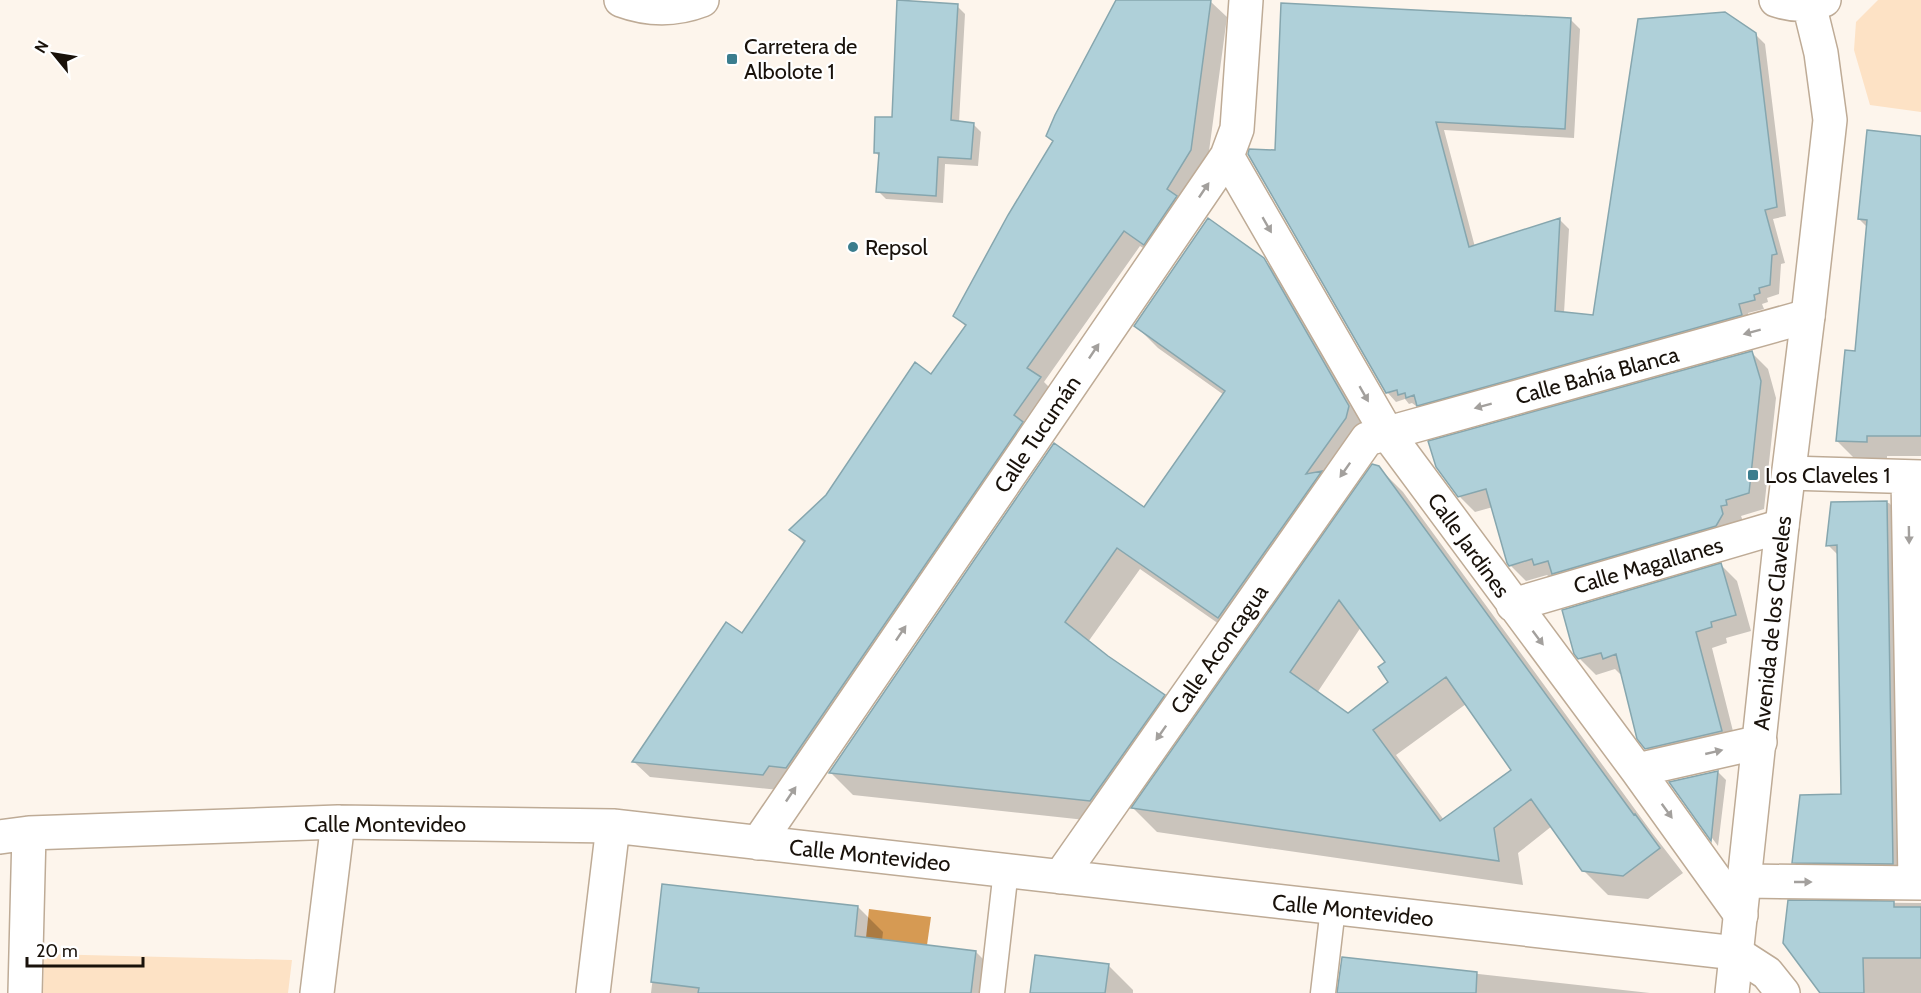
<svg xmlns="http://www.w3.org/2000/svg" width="1921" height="993" viewBox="0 0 1921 993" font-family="Cabin,sans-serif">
	<rect width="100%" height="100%" fill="#fdf5ec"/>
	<path fill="#fde2c5" d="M1878 0H1921V112L1870 105 1854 50 1856 22Z
		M44 954 292 960 288 993H43Z"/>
	<path fill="#d69a53" d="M869 909 931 917 927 945 866 938Z"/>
	<path fill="#0003" fill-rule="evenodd" d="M1118 0 1211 2 1227 17 1207 166 1160 259 1140 246 1044 382 1056 394 779 790 650 777 634 762 743 635 805 544 791 530 827 496 931 376 966 327 955 315 1054 142 1048 136Z
		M957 6 965 14 959 122 973 124 981 132 978 166 945 164 943 203 886 199 878 191 880 157 875 152Z
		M1570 19 1580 29 1574 138 1444 130 1475 247 1560 220 1569 229 1564 313 1594 316 1755 34 1765 44 1786 216 1773 219 1785 263 1781 264 1779 294 1767 298 1768 302 1762 304 1764 309 1748 313 1751 324 1428 414 1419 406H1416L1412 403 1409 404 1405 399 1396 402 1387 392 1277 152Z
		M1921 137V456H1887V462H1858L1837 441 1856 352 1868 228 1859 219Z
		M1263 259 1286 282 1371 429 1242 640 1140 569 1088 642 1164 696 1186 719 1113 823 853 795 831 773 1144 509 1224 395 1158 348 1136 326Z
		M1752 353 1768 369 1776 398 1764 509 1741 516 1743 521 1552 580 1547 575 1526 581 1510 565 1493 507 1475 512 1459 496Z
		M1378 467 1403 492 1653 834 1683 873 1648 899 1608 895 1583 870 1552 826 1518 853 1523 885 1157 832 1133 808ZM1361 627 1387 662 1390 682 1348 715 1317 693ZM1466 704 1513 770 1444 820 1396 755Z
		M1889 503 1907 521 1914 882 1812 880 1794 862 1843 795 1839 556 1828 545 1832 504Z
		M1721 565 1737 581 1751 631 1726 638 1727 643 1712 648 1737 747 1662 764 1646 748 1622 673 1620 674 1615 669 1596 675 1579 658Z
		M1718 772 1726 780 1718 846 1671 783Z
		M664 886 858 907 883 932 882 941 976 952 1001 977 999 993H651Z
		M1790 902 1921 903V993H1821Z
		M1343 959 1650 993H1339Z
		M1108 965 1133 990V993H1032Z"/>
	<path fill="#afd0d9" stroke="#86a6ae" stroke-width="1.5" fill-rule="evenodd" d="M897 0 958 4 951 120 974 123 971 159 938 157 936 196 876 192 879 153H874L875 117H892Z
		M1116 0H1211L1191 150 1167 189 1177 196 1144 245 1124 231 1027 368 1041 377 1014 415 1023 422 786 768 769 766 763 775 632 762 726 622 742 633 805 541 789 530 826 495 915 362 931 374 966 325 953 316 1008 215 1053 141 1046 136 1055 115Z
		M1281 3 1571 18 1565 129 1436 122 1469 247 1560 218 1555 311 1593 315 1638 19 1725 12 1756 33 1777 207 1765 210 1777 254 1772 255 1770 285 1759 288 1760 293 1754 295 1755 300 1739 304 1742 315 1417 406 1414 395 1406 398 1405 393 1398 395 1397 390 1386 393 1248 154 1249 149 1275 150Z
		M1867 130 1921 136V436H1867V442L1836 441 1845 350 1855 351 1867 220 1858 219Z
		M1208 218 1264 258 1349 406 1346 418 1306 474 1322 471 1218 618 1117 548 1065 622 1108 656 1165 695 1090 801 829 773 1054 443 1144 507 1225 391 1134 326Z
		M1752 351 1761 381 1749 493 1726 500 1727 505 1721 506 1723 514 1716 526 1552 574 1548 561 1534 565 1532 559 1509 566 1507 563 1486 489 1458 497 1436 467 1428 441Z
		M1372 464 1379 466 1634 815 1635 814 1660 848 1623 876 1582 871 1531 799 1494 828 1499 861 1131 808ZM1339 600 1385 662 1378 667 1388 682 1348 713 1290 672ZM1446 677 1511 770 1440 821 1373 730Z
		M1887 501 1893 864 1792 863 1800 795 1841 794 1837 545 1826 546 1831 502Z
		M1721 563 1736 615 1711 622 1712 627 1696 632 1722 731 1645 749 1637 739 1616 654 1603 659 1601 653 1578 659 1574 654 1562 610Z
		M1718 771 1711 841 1669 782Z
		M662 884 858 906 855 936 976 951 971 993H698L699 988 651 982Z
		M1788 900 1894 901V907H1921V958H1863L1864 993H1820L1783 943Z
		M1035 955 1109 964 1105 993H1030Z
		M1342 957 1477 972 1476 993H1337Z"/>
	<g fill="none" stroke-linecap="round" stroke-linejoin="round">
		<g stroke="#beab96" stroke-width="27">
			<path id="pedestrian" d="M992 993 1006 870
				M1323 993 1333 908"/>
		</g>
		<g stroke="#beab96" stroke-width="36">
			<path id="minor" d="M1227 156 1387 433 1637 770 1741 915
				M1789 473 1921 477
				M1908 477 1915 882
				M1513 605 1782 526
				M1637 770 1760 742
				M0 837 29 833 338 822 613 826 1736 953 1767 973 1783 993
				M758 843 1227 156 1237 129 1246 0
				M1060 877 1367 439 1808 316
				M1745 881 1921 883
				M25 993 29 833
				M317 993 338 822
				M593 993 613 826"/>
		</g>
		<g stroke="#beab96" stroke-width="36">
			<path id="tertiary" d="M621 0C648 10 676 10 702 0
				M1776 0C1793 6 1807 5 1824 0
				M1732 993 1782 526 1808 316 1830 120 1821 53 1809 4"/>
		</g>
		<use href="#pedestrian" stroke="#fff" stroke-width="24"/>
		<use href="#minor" stroke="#fff" stroke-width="33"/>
		<use href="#tertiary" stroke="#fff" stroke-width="33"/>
	</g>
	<defs><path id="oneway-solid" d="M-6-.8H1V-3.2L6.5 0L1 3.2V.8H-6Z" transform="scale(1.5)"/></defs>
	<g fill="#a3a09d">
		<use href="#oneway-solid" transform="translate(1204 190) rotate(-56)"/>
		<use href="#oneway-solid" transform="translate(1267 225) rotate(60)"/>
		<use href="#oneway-solid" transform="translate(1752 332) rotate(165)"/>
		<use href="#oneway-solid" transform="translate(1094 351) rotate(-56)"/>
		<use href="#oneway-solid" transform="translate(1364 394) rotate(60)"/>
		<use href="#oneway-solid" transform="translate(1483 406) rotate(165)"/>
		<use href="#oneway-solid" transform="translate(1345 470) rotate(125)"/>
		<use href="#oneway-solid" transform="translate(1909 535) rotate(89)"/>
		<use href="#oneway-solid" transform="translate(901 633) rotate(-56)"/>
		<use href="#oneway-solid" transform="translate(1538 638) rotate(53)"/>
		<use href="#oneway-solid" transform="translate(1161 733) rotate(125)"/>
		<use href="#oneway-solid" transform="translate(1714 752) rotate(-13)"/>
		<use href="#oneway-solid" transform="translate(791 794) rotate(-56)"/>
		<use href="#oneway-solid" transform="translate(1667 811) rotate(54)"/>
		<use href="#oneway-solid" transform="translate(1803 882)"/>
	</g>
	<g fill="#3a7d8e" stroke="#fff" stroke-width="2">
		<rect x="726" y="53" width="12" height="12" rx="3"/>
		<circle cx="853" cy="247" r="6"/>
		<rect x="1747" y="469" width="12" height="12" rx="3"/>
	</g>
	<g text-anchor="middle" stroke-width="4.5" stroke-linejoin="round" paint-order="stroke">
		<g font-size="22" fill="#19120b" stroke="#fff" text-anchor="start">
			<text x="744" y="54">Carretera de<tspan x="744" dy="25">Albolote 1</tspan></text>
			<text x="865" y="255">Repsol</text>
			<text x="1765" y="483">Los Claveles 1</text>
		</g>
		<g font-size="22" fill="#19120b" stroke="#fff">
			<text transform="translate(1597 375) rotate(-15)" y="8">Calle Bahía Blanca</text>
			<text transform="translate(1037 434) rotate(-56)" y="8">Calle Tucumán</text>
			<text transform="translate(1469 545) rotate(54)" y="8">Calle Jardines</text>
			<text transform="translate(1648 565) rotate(-16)" y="8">Calle Magallanes</text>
			<text transform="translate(1772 623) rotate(-84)" y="8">Avenida de los Claveles</text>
			<text transform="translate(1219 649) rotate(-55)" y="8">Calle Aconcagua</text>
			<text x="385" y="832">Calle Montevideo</text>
			<text transform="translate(870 855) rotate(6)" y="8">Calle Montevideo</text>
			<text transform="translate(1353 910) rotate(6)" y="8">Calle Montevideo</text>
		</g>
	</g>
	<g transform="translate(54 54) rotate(300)" stroke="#ffffff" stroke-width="4.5" paint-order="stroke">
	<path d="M0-4.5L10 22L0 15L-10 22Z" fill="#19120b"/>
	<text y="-9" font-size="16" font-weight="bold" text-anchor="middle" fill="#19120b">N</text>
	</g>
	<path d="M27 957v9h116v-9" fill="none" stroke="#19120b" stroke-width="3"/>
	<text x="36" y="957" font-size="18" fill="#19120b" stroke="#ffffff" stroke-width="4.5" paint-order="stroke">20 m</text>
</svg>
